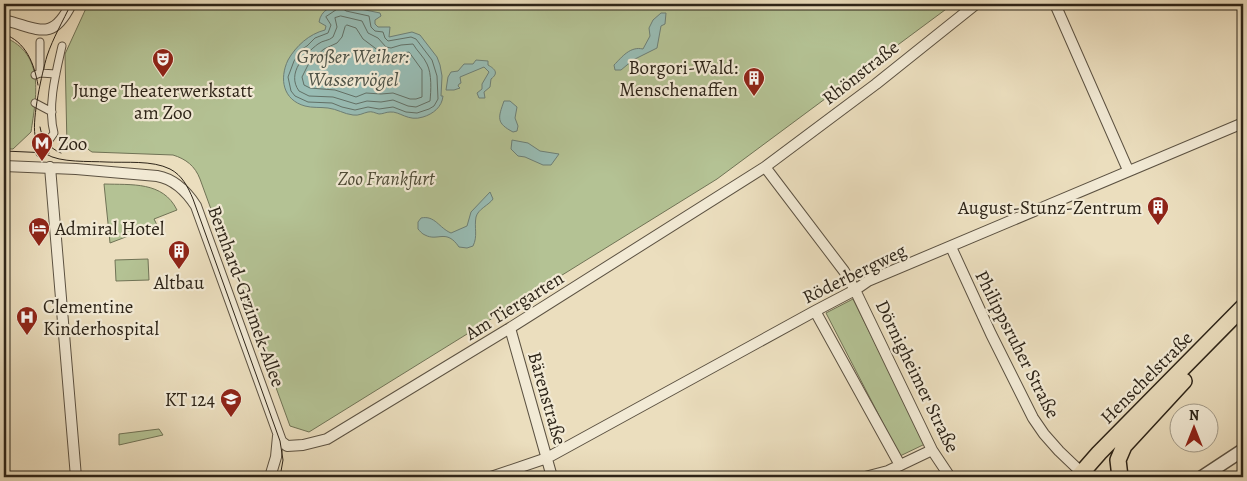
<svg xmlns="http://www.w3.org/2000/svg" width="1247" height="481" viewBox="0 0 1247 481" font-family="Alegreya,serif">
	<rect width="100%" height="100%" fill="#ebdebe"/>
	<filter id="stains"><feTurbulence type="fractalNoise" baseFrequency=".004" numOctaves="4"/><feColorMatrix values="0 0 0 0 .2 0 0 0 0 .09 0 0 0 0 .02 0 0 0 .5 -.17"/></filter>
	<radialGradient id="worn" r=".72"><stop offset=".6" stop-color="#630" stop-opacity="0"/><stop offset="1" stop-color="#630" stop-opacity=".3"/></radialGradient>
	<path fill="#b4c294" stroke="#707356" d="M88 4H953L717 179 309 432 290 426 200 179C195 166 186 159 173 155L92 152 89 150 86 147 67 146 65 54Z
		M4 37C46 54 36 97 31 132L13 149H4Z
		M104 184C131 185 163 181 177 210L154 219 157 225 110 243Z
		M148 259 149 280 116 281 115 260Z
		M853 299 925 444 900 456 826 313Z
		M159 429 163 435 119 445V434Z"/>
	<path fill="#98bcb4" stroke="#6d7f76" d="M341 5 380 13 381 16 375 20V24L378 27H390L389 37 412 32 420 35 437 57 440 65 442 76 441 96H443C442 107 433 114 423 117 408 122 400 111 390 112 386 112 383 114 379 114 375 113 372 111 368 112 363 113 359 116 353 115 344 114 337 109 328 108 320 107 312 108 305 106 283 100 279 79 288 60 296 46 309 34 325 30L326 26 319 22C321 10 331 6 341 5Z
		M661 13H666L665 24 661 26 657 48 633 60 621 70H615L614 65C622 57 630 46 643 49L650 36 649 28 653 20Z
		M476 60 488 61V65C495 69 499 73 491 79L490 87 484 92 485 98H479L477 93 482 89V84L489 72 484 67 460 77 461 83 459 84 458 86 460 88 454 90H446L448 77 451 72 458 71 464 64H473Z
		M504 101H510L517 107 515 118 518 126 517 131 513 132C496 123 498 118 504 101Z
		M512 140 528 143 540 151 559 154 551 165H543L525 157 518 156 511 149Z
		M490 192 493 199C489 205 478 209 476 217 474 228 478 236 473 246L467 248 459 247C446 228 438 242 425 235 422 234 420 231 418 229V222L421 218C435 215 439 228 451 233L467 226 471 212Z"/>
	<g fill="none" stroke-linecap="round" stroke-linejoin="round">
		<path stroke="#627066" stroke-width="1" d="M341 7 346 11 369 16 371 27 375 31 383 32 385 38 388 41 411 37 416 39 432 60 437 76 438 99 434 106 429 109 417 113 406 112 393 107 379 109 368 107 355 110 342 107 332 103 308 102 295 96 291 91 288 77 294 61 302 49 307 46 315 38 328 33 331 25 326 17Z
			M341 16 362 21 368 33 378 38 386 47 391 48 401 45 413 44C417 51 424 57 427 64 432 74 431 91 430 101L416 107 408 106 393 100 381 102 367 101 356 104 333 97 309 96 299 91C286 73 305 54 318 44 323 40 329 41 333 37L337 27 335 18Z
			M347 25 356 28 363 39 383 54 392 55 409 52 422 70V97L416 99H410L393 93 381 94 366 93 356 97 335 90 310 88 304 85 302 77 310 61 324 49 337 43 342 37 345 27Z"/>
		<g stroke="#5c5242" stroke-width="9">
			<path id="pedestrian" d="M40 42V73
				M35 75 40 73 56 74
				M35 103 52 112
				M40 153 54 133C47 107 56 72 62 46"/>
		</g>
		<g stroke="#5c5242" stroke-width="12">
			<path id="minor" d="M1055 4 1128 170
				M4 20C38 28 52 43 71 4
				M4 166 76 169 157 176C174 179 187 192 196 206L281 441 287 446 303 445 327 439 510 328 765 167 876 84 976 4
				M50 167 76 477
				M765 167 844 271 855 290 932 450 950 477
				M951 247 991 334 1033 418 1044 434 1059 451 1082 473
				M815 311 900 465
				M510 328 552 477
				M270 477 276 457 278 436
				M491 477 547 458 815 311 855 290 868 281 1243 123
				M865 477 888 471 932 450"/>
		</g>
		<g stroke="#5c5242" stroke-width="15">
			<path id="tertiary" d="M1202 477 1243 450"/>
		</g>
		<g stroke="#2d2418" stroke-width="18">
			<path id="primary" d="M1078 477 1099 453 1243 307
				M1120 477 1118 460 1124 446 1184 381"/>
		</g>
		<use href="#pedestrian" stroke="#f2ead5" stroke-width="7"/>
		<use href="#minor" stroke="#f2ead5" stroke-width="10"/>
		<use href="#tertiary" stroke="#f2ead5" stroke-width="12"/>
		<use href="#primary" stroke="#ebdebe" stroke-width="15"/>
		<path stroke="#2d2418" stroke-width="1" d="M71 4C63 21 53 38 47 56 42 73 32 118 35 135 36 142 40 149 46 154 60 163 90 161 106 162 126 163 152 160 170 169 182 175 188 187 193 199L280 441 283 460 280 477
			M4 34C26 42 34 63 38 85
			M40 127C42 139 49 148 61 153
			M4 151 49 153"/>
	</g>
	<defs>
		<g id="theatre-pin" transform="scale(1.125)"><path d="M0 17L-7.5 6A9.5 9.5 0 1 1 7.5 6Z" fill="#8f2418" stroke="#f2ead5"/><path d="M-5-5.5Q0-4 5-5.5V0Q5 5 0 6Q-5 5-5 0ZM-3.3-2.5H-1v1.5H-3.3ZM1-2.5H3.3v1.5H1ZM-2.8 1Q0 5.5 2.8 1Z" fill="#fff"/></g>
		<g id="building-pin" transform="scale(1.125)"><path d="M0 17L-7.5 6A9.5 9.5 0 1 1 7.5 6Z" fill="#8f2418" stroke="#f2ead5"/><path d="M-4-6H4V6H1V3H-1V6H-4ZM-2.5-4.3h1.7v1.8h-1.7ZM.8-4.3h1.7v1.8H.8ZM-2.5-1h1.7V.8h-1.7ZM.8-1h1.7V.8H.8Z" fill="#fff"/></g>
		<g id="metro-pin" transform="scale(1.125)"><path d="M0 17L-7.5 6A9.5 9.5 0 1 1 7.5 6Z" fill="#8f2418" stroke="#f2ead5"/><path d="M-5.5 5V-5H-3L0 0L3-5H5.5V5H3V-.5L0 4L-3-.5V5Z" fill="#fff"/></g>
		<g id="hotel-pin" transform="scale(1.125)"><path d="M0 17L-7.5 6A9.5 9.5 0 1 1 7.5 6Z" fill="#8f2418" stroke="#f2ead5"/><path d="M-6-4.5h1.5V1H6V5H4.5V3h-9V5H-6ZM-4 0a1.8 1.8 0 1 1 3.6 0ZM.5 0V-2.5h3Q6-2.5 6 0Z" fill="#fff"/></g>
		<g id="hospital-pin" transform="scale(1.125)"><path d="M0 17L-7.5 6A9.5 9.5 0 1 1 7.5 6Z" fill="#8f2418" stroke="#f2ead5"/><path d="M-5-5h3v3.5h4V-5h3V5h-3V1.5h-4V5h-3Z" fill="#fff"/></g>
		<g id="school-pin" transform="scale(1.125)"><path d="M0 17L-7.5 6A9.5 9.5 0 1 1 7.5 6Z" fill="#8f2418" stroke="#f2ead5"/><path d="M0-5L7-2L0 1L-7-2ZM-4 1L0 2.5L4 1V4Q0 6-4 4Z" fill="#fff"/></g>
	</defs>
	<g fill-rule="evenodd">
		<use href="#theatre-pin" x="163" y="59"/>
		<use href="#building-pin" x="754" y="78"/>
		<use href="#metro-pin" x="42" y="143"/>
		<use href="#building-pin" x="1158" y="207"/>
		<use href="#hotel-pin" x="39" y="228"/>
		<use href="#building-pin" x="179" y="251"/>
		<use href="#hospital-pin" x="27" y="317"/>
		<use href="#school-pin" x="231" y="399"/>
	</g>
	<g text-anchor="middle" stroke-width="4.5" stroke-linejoin="round" paint-order="stroke">
		<g font-size="19" fill="#2d2418" stroke="#f2ead5" text-anchor="end">
			<text x="738" y="74">Borgori-Wald:<tspan x="738" dy="22">Menschenaffen</tspan></text>
			<text x="163" y="97" text-anchor="middle">Junge Theaterwerkstatt<tspan x="163" dy="22">am Zoo</tspan></text>
			<text x="58" y="150" text-anchor="start">Zoo</text>
			<text x="1142" y="214">August-Stunz-Zentrum</text>
			<text x="55" y="235" text-anchor="start">Admiral Hotel</text>
			<text x="179" y="289" text-anchor="middle">Altbau</text>
			<text x="43" y="313" text-anchor="start">Clementine<tspan x="43" dy="22">Kinderhospital</tspan></text>
			<text x="215" y="406">KT 124</text>
		</g>
		<g font-size="19" fill="#2d2418" stroke="#f2ead5">
			<text transform="translate(860 72) rotate(-38)" y="7">Rhönstraße</text>
			<text transform="translate(854 273) rotate(-26)" y="7">Röderbergweg</text>
			<text transform="translate(247 296) rotate(70)" y="7">Bernhard-Grzimek-Allee</text>
			<text transform="translate(514 305) rotate(-32)" y="7">Am Tiergarten</text>
			<text transform="translate(1018 344) rotate(63)" y="7">Philippsruher Straße</text>
			<text transform="translate(918 376) rotate(64)" y="7">Dörnigheimer Straße</text>
			<text transform="translate(1146 377) rotate(-45)" y="7">Henschelstraße</text>
			<text transform="translate(548 398) rotate(74)" y="7">Bärenstraße</text>
		</g>
		<g font-size="19" font-style="italic" fill="#4f4c37" stroke="#f2ead5">
			<text x="386" y="185">Zoo Frankfurt</text>
		</g>
		<g font-size="20" font-style="italic" fill="#4d5247" stroke="#f2ead5">
			<text x="353" y="63">Großer Weiher:<tspan x="353" dy="23">Wasservögel</tspan></text>
		</g>
	</g>
	<rect width="1247" height="481" fill="none" stroke="#ebdebe" stroke-width="20"/>
	<rect x="5" y="5" width="1237" height="471" fill="none" stroke="#2d2418" stroke-width="2.5"/>
	<rect x="10" y="10" width="1227" height="461" fill="none" stroke="#2d2418"/>
	<g transform="translate(1194 428)"><circle r="24" fill="#f2ead5" stroke="#a39b89"/>
	<path d="M0-4L9 19L0 12L-9 19Z" fill="#8f2418"/>
	<text y="-8" font-size="14" font-weight="bold" text-anchor="middle" fill="#2d2418">N</text>
	</g>
	<rect width="100%" height="100%" filter="url(#stains)"/>
	<rect width="100%" height="100%" fill="url(#worn)"/>
</svg>
